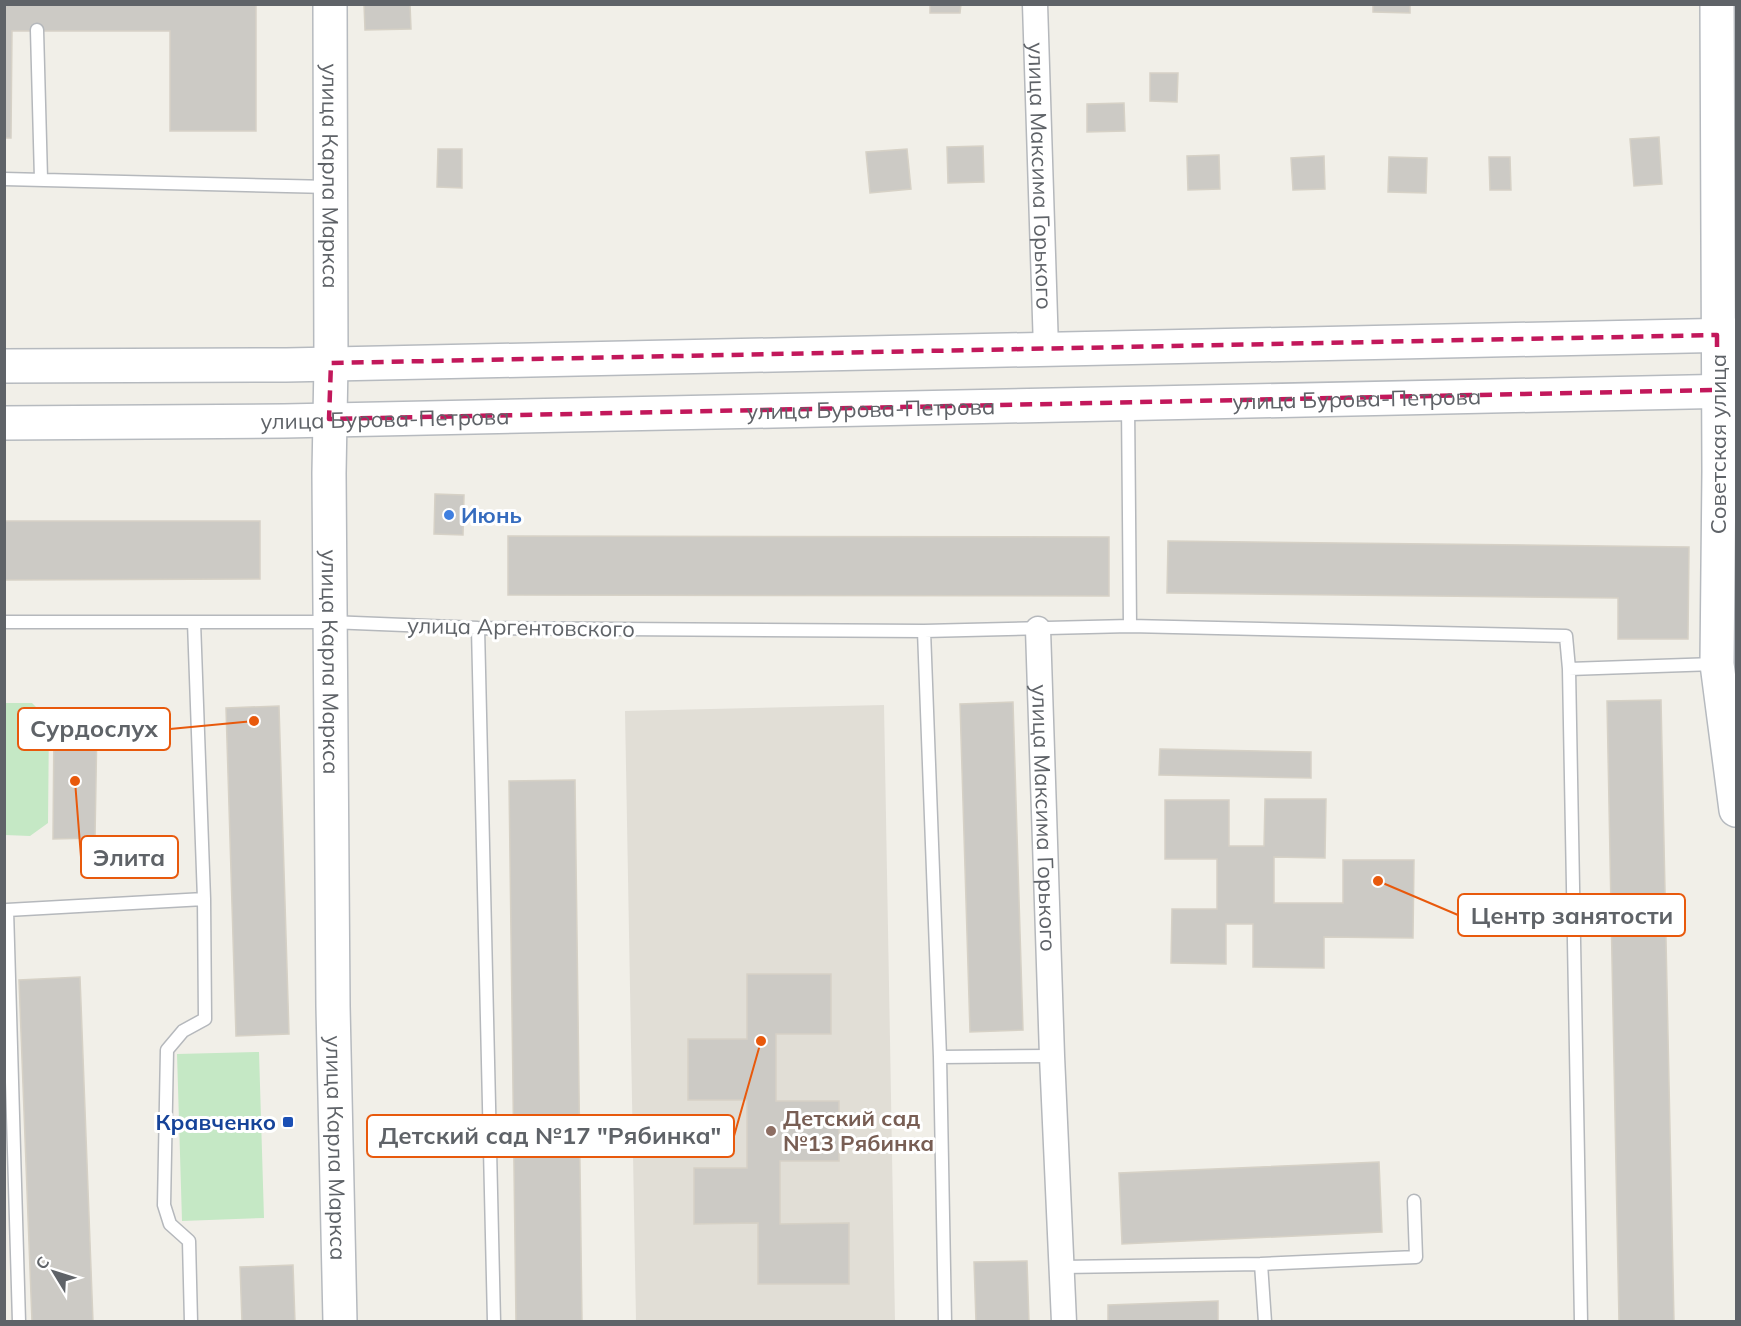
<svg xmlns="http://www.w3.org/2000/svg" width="1741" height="1326" viewBox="0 0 1741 1326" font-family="Mulish,sans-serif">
	<rect width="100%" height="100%" fill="#f1efe8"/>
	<path fill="#e1ded6" d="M884 705 895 1321H636L625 711Z"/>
	<path fill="#c5e8c5" d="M5 703H32L49 720 48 823 30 836 5 835Z
		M259 1052 264 1218 182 1221 177 1054Z"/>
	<path fill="#cccac5" stroke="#d6d1c6" stroke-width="1.5" d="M4 4H256V131H170V31H12L11 138H4Z
		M364 4H410L411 29 365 30Z
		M930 4H961L960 13H930Z
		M1373 4H1410V13L1373 12Z
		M1150 73H1178L1177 102 1150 101Z
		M1124 103 1125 131 1087 132V104Z
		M1659 137 1662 184 1634 186 1630 139Z
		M983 146 984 182 948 183 947 147Z
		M438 149H462V188L437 187Z
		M907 149 911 189 870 193 866 152Z
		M1219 155 1220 189 1188 190 1187 156Z
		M1324 156 1325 189 1293 190 1291 158Z
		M1389 157 1427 158 1426 193 1388 192Z
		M1489 157H1510L1511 190H1490Z
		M435 494 464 495 463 535 434 534Z
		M4 521H260V579L4 580Z
		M508 536 1109 537V596L508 595Z
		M1168 541 1689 547 1688 639H1618V598L1167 593Z
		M1661 700 1674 1322H1619L1607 701Z
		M1013 702 1023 1030 970 1032 960 704Z
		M279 706 289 1034 236 1036 226 708Z
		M54 723H97L95 838 53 839Z
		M1160 749 1311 752V778L1159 775Z
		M575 780 582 1322H516L509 781Z
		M1265 799H1326L1325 858 1274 857V903H1343V860H1414L1413 938 1324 937V968L1253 967V924H1226V964L1171 963 1172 909H1217V859H1165V800H1229V846H1264Z
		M747 974H831V1034H776V1101H839V1161H780V1224L849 1223V1284H758V1223L694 1224V1168H747V1100H688V1039H747Z
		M80 977 93 1322H32L19 980Z
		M1379 1162 1382 1232 1122 1244 1119 1173Z
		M1027 1261 1029 1322H976L974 1262Z
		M293 1265 295 1322H242L240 1267Z
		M1218 1301V1322H1108V1305Z"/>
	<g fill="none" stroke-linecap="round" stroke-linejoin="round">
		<g stroke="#b5b8bc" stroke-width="15">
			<path id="lane" d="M37 30 41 179
				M4 179 330 187
				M4 622H330L478 628 924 631 1130 626 1128 404
				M1130 626 1566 636 1569 669 1581 1322
				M478 628 494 1322
				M924 631 940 1057 945 1322
				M1569 669 1715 664
				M940 1057 1052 1056
				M1261 1264 1265 1322
				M1062 1267 1261 1264 1416 1257 1414 1201
				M19 1322 7 910 204 899
				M191 1322 189 1241 170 1224 164 1205 167 1050 183 1031 205 1019 204 899 194 622"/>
		</g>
		<g stroke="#b5b8bc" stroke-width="27">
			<g id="street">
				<path id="s1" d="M1035 4 1046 349"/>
				<path id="s2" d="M1038 629 1052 1056 1064 1322"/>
			</g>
		</g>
		<g stroke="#b6babf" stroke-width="36">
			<g id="secondary">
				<path id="s3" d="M330 4 331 363 329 473 333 1006 340 1322"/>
				<path d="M1717 4 1719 471 1717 664 1736 810"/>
				<path d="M4 366 286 365 1736 335"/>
				<path id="s4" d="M4 423 284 421 1736 391"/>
			</g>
		</g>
		<use href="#lane" stroke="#fff" stroke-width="12"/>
		<use href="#street" stroke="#fff" stroke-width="24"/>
		<use href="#secondary" stroke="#fff" stroke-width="33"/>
	</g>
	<path fill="none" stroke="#c2185b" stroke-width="4.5" stroke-dasharray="12 8" stroke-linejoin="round" d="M1717 335V390L329 419 331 363Z"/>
	<circle fill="#3f7fe0" stroke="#fff" stroke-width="2" cx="449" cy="515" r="6"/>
	<rect fill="#1a4fb4" stroke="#fff" stroke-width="2" x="282" y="1116" width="12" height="12" rx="3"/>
	<circle fill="#8d6e63" stroke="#fff" stroke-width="2" cx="771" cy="1131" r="6"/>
	<g text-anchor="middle" stroke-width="6" stroke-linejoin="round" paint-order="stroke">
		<g font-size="22" fill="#5f6368" stroke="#fff">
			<text dy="8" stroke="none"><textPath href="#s3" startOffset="172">улица Карла Маркса</textPath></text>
			<text dy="8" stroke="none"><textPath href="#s1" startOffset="172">улица Максима Горького</textPath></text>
			<text dy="8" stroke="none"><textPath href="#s4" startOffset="1353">улица Бурова-Петрова</textPath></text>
			<text dy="8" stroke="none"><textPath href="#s4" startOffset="867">улица Бурова-Петрова</textPath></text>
			<text dy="8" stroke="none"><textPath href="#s4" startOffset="381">улица Бурова-Петрова</textPath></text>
			<text transform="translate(1718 444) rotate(-90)" y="8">Советская улица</text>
			<text transform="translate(521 627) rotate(1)" y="8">улица Аргентовского</text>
			<text dy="8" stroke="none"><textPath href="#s3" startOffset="658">улица Карла Маркса</textPath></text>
			<text dy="8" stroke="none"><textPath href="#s2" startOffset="189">улица Максима Горького</textPath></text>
			<text dy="8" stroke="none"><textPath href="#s3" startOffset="1144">улица Карла Маркса</textPath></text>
		</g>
		<g font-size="22" font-weight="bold" fill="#366cbe" stroke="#fff" text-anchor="start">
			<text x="461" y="523">Июнь</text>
		</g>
		<g font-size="22" font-weight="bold" fill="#785e54" stroke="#fff" text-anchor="start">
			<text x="783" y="1126">Детский сад<tspan x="783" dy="25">№13 Рябинка</tspan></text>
		</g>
		<g font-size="22" font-weight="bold" fill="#164399" stroke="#fff" text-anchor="end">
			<text x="276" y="1130">Кравченко</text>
		</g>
	</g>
	<path fill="none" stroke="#e8590c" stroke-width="2" d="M254 721L170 729M75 781L81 857M1378 881L1458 915M761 1041L734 1136"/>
	<g fill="#e8590c" stroke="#fff" stroke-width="2">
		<circle cx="254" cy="721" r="6"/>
		<circle cx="75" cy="781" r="6"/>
		<circle cx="1378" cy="881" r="6"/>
		<circle cx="761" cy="1041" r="6"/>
	</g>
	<g fill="#fff" stroke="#e8590c" stroke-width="2">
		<rect x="18" y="708" width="152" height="42" rx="6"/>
		<rect x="81" y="836" width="97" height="42" rx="6"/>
		<rect x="1458" y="894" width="227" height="42" rx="6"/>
		<rect x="367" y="1115" width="367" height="42" rx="6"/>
	</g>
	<g font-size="24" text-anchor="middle" font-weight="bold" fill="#5f6368">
		<text x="94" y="737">Сурдослух</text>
		<text x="129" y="866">Элита</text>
		<text x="1572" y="924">Центр занятости</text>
		<text x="550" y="1144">Детский сад №17 "Рябинка"</text>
	</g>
	<rect width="1741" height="1326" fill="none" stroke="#5f6368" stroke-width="12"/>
	<g transform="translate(54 1272) rotate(308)" stroke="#ffffff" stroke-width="4.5" paint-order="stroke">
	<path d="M0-4.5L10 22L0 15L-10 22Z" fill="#5f6368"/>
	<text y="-9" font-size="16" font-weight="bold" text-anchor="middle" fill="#5f6368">С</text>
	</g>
</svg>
